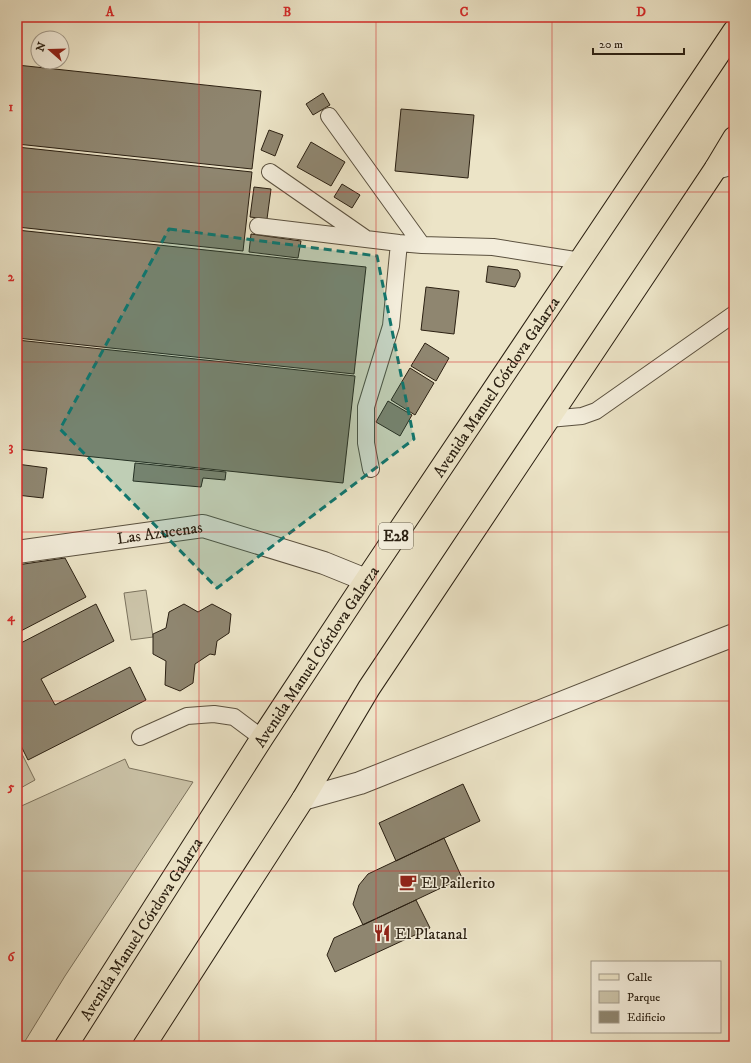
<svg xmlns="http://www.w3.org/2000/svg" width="751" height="1063" viewBox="0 0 751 1063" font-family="'IM FELL DW Pica',serif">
	<rect width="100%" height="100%" fill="#ece4c7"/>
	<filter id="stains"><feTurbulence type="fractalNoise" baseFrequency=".005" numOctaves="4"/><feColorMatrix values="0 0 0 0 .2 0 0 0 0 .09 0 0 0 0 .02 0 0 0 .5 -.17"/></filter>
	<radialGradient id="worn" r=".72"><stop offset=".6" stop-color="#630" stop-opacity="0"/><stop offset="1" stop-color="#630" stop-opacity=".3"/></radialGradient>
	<path fill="#cbc3a8" stroke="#7b725d" d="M146 590 153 637 131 640 124 593Z
		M17 744 35 780 17 790Z
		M125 759 129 768 193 782 65 976 22 1046H17V808Z"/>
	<path fill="#8f8670" stroke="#2b2012" d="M17 65 261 91 252 169 17 144Z
		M323 93 330 105 313 115 306 104Z
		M401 109 474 115 468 178 395 171Z
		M269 130 283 135 275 156 261 150Z
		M311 142 345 162 331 186 297 167Z
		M17 147 252 172 243 251 17 227Z
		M342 184 360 195 352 208 334 197Z
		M254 187 271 189 267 219 250 217Z
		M17 230 366 267 354 374 17 338Z
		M251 234 301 241 298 258 249 252Z
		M488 266 518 270 520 273V277L515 287 486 282Z
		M426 287 459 291 454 334 421 330Z
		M17 340 355 376 343 483 17 449Z
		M425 343 449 358 436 381 411 366Z
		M410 368 434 383 415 415 391 400Z
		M388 401 412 415 400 436 376 422Z
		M135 463 226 472 225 480 203 478 201 487 133 481Z
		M17 464 47 468 43 498 17 495Z
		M65 558 86 597 17 633V565Z
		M96 604 114 641 41 679 55 705 130 667 146 700 28 760 17 738V645Z
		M184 604 198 612 212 604 231 614 229 633 217 641 215 655 210 654 195 664 193 683 180 691 165 685 166 661 153 654V634L166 628 169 612Z
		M463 784 480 821 396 861 379 823Z
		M444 838 462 878 363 925 353 904 359 885 368 874Z
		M416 900 430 928 335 972 327 955 334 938Z"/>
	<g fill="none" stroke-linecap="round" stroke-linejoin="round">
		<g stroke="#5b513f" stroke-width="18">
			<path id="service" d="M329 116 422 245
				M270 172 365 238
				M258 226 399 243 422 245 493 247 581 261
				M549 419 582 416 596 411 734 314
				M371 469 366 443V407L391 326 399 243
				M140 737 187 716 214 714 234 717 262 738"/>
		</g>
		<g stroke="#5b513f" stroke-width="24">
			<g id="minor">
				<path d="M716 168 734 163"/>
				<path id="s1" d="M17 552 203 526 324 563 366 580"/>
				<path d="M303 799 360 783 657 665 734 635"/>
			</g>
		</g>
		<g stroke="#2b2012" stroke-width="24">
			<g id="primary">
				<path id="s2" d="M66 1046 262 738 366 580 734 31"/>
				<path d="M144 1046 303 799 369 688 716 168 734 138"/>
			</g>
		</g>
		<use href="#service" stroke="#f3eddb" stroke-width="16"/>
		<use href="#minor" stroke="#f3eddb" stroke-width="22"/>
		<use href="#primary" stroke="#ece4c7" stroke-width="22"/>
	</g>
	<path fill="#0f766e" fill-opacity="0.2" stroke="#0f766e" stroke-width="3" stroke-dasharray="8 5" stroke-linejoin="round" d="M169 229 377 256 414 439 217 588 60 429Z"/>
	<path fill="none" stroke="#d62828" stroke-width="1" stroke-opacity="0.55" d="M199 17V1046M376 17V1046M552 17V1046M17 192H734M17 362H734M17 532H734M17 701H734M17 871H734"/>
	<defs>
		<g id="cafe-bare" transform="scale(1.38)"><path d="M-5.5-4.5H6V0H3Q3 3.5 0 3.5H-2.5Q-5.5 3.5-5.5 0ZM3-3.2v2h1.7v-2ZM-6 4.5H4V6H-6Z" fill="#8f2418" stroke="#f3eddb" stroke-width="2.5" paint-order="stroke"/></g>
		<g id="restaurant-bare" transform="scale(1.38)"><path d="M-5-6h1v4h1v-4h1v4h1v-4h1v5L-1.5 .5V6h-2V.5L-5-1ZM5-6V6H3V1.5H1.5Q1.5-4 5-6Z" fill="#8f2418" stroke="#f3eddb" stroke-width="2.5" paint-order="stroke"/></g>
	</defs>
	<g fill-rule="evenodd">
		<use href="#cafe-bare" x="408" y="882"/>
		<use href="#restaurant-bare" x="382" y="933"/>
	</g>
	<g text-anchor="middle" stroke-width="3" stroke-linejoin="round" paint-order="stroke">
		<rect fill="#f3eddb" stroke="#675e4e" stroke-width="1" x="379" y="523" width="34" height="26" rx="3"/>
		<g font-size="15" font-weight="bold" fill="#2b2012">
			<text x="396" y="541">E28</text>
		</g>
		<g font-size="16" fill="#2b2012" stroke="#f3eddb">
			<text dy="6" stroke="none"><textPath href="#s2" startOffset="787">Avenida Manuel Córdova Galarza</textPath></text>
			<text dy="6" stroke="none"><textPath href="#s1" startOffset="144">Las Azucenas</textPath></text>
			<text dy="6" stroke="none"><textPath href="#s2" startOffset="463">Avenida Manuel Córdova Galarza</textPath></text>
			<text dy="6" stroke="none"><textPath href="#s2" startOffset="139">Avenida Manuel Córdova Galarza</textPath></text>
		</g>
		<g font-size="16" fill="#2b2012" stroke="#f3eddb" text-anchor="start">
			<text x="421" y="888">El Pailerito</text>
			<text x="395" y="939">El Platanal</text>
		</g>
	</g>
	<rect width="751" height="1063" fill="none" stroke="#ece4c7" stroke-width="44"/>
	<rect x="591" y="961" width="130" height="72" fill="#f3eddb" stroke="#a39b8b"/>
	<rect x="599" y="974" width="20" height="6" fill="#ece4c7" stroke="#a39b8b"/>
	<text x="627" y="981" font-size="12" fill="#2b2012">Calle</text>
	<rect x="599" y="991" width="20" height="12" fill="#cbc3a8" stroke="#a39b8b"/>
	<text x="627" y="1001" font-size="12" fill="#2b2012">Parque</text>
	<rect x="599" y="1011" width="20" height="12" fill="#8f8670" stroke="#a39b8b"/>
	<text x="627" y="1021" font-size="12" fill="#2b2012">Edificio</text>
	<g transform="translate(50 50) rotate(290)"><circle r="19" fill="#f3eddb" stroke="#a39b8b"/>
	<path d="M0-3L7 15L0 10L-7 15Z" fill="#8f2418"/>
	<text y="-6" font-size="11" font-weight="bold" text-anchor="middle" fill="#2b2012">N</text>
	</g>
	<path d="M593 48v6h91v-6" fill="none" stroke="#2b2012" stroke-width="2"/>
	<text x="599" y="48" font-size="12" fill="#2b2012" stroke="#f3eddb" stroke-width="3" paint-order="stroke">20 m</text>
	<rect x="22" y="22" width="707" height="1019" fill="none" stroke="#d62828" stroke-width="1.5"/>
	<g font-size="13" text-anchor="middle" font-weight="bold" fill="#d62828">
		<text x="110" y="16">A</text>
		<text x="287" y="16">B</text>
		<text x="464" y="16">C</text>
		<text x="641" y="16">D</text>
		<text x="11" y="111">1</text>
		<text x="11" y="281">2</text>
		<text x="11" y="451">3</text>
		<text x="11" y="621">4</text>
		<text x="11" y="791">5</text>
		<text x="11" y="961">6</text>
	</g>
	<rect width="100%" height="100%" filter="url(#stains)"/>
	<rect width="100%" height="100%" fill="url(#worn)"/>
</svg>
